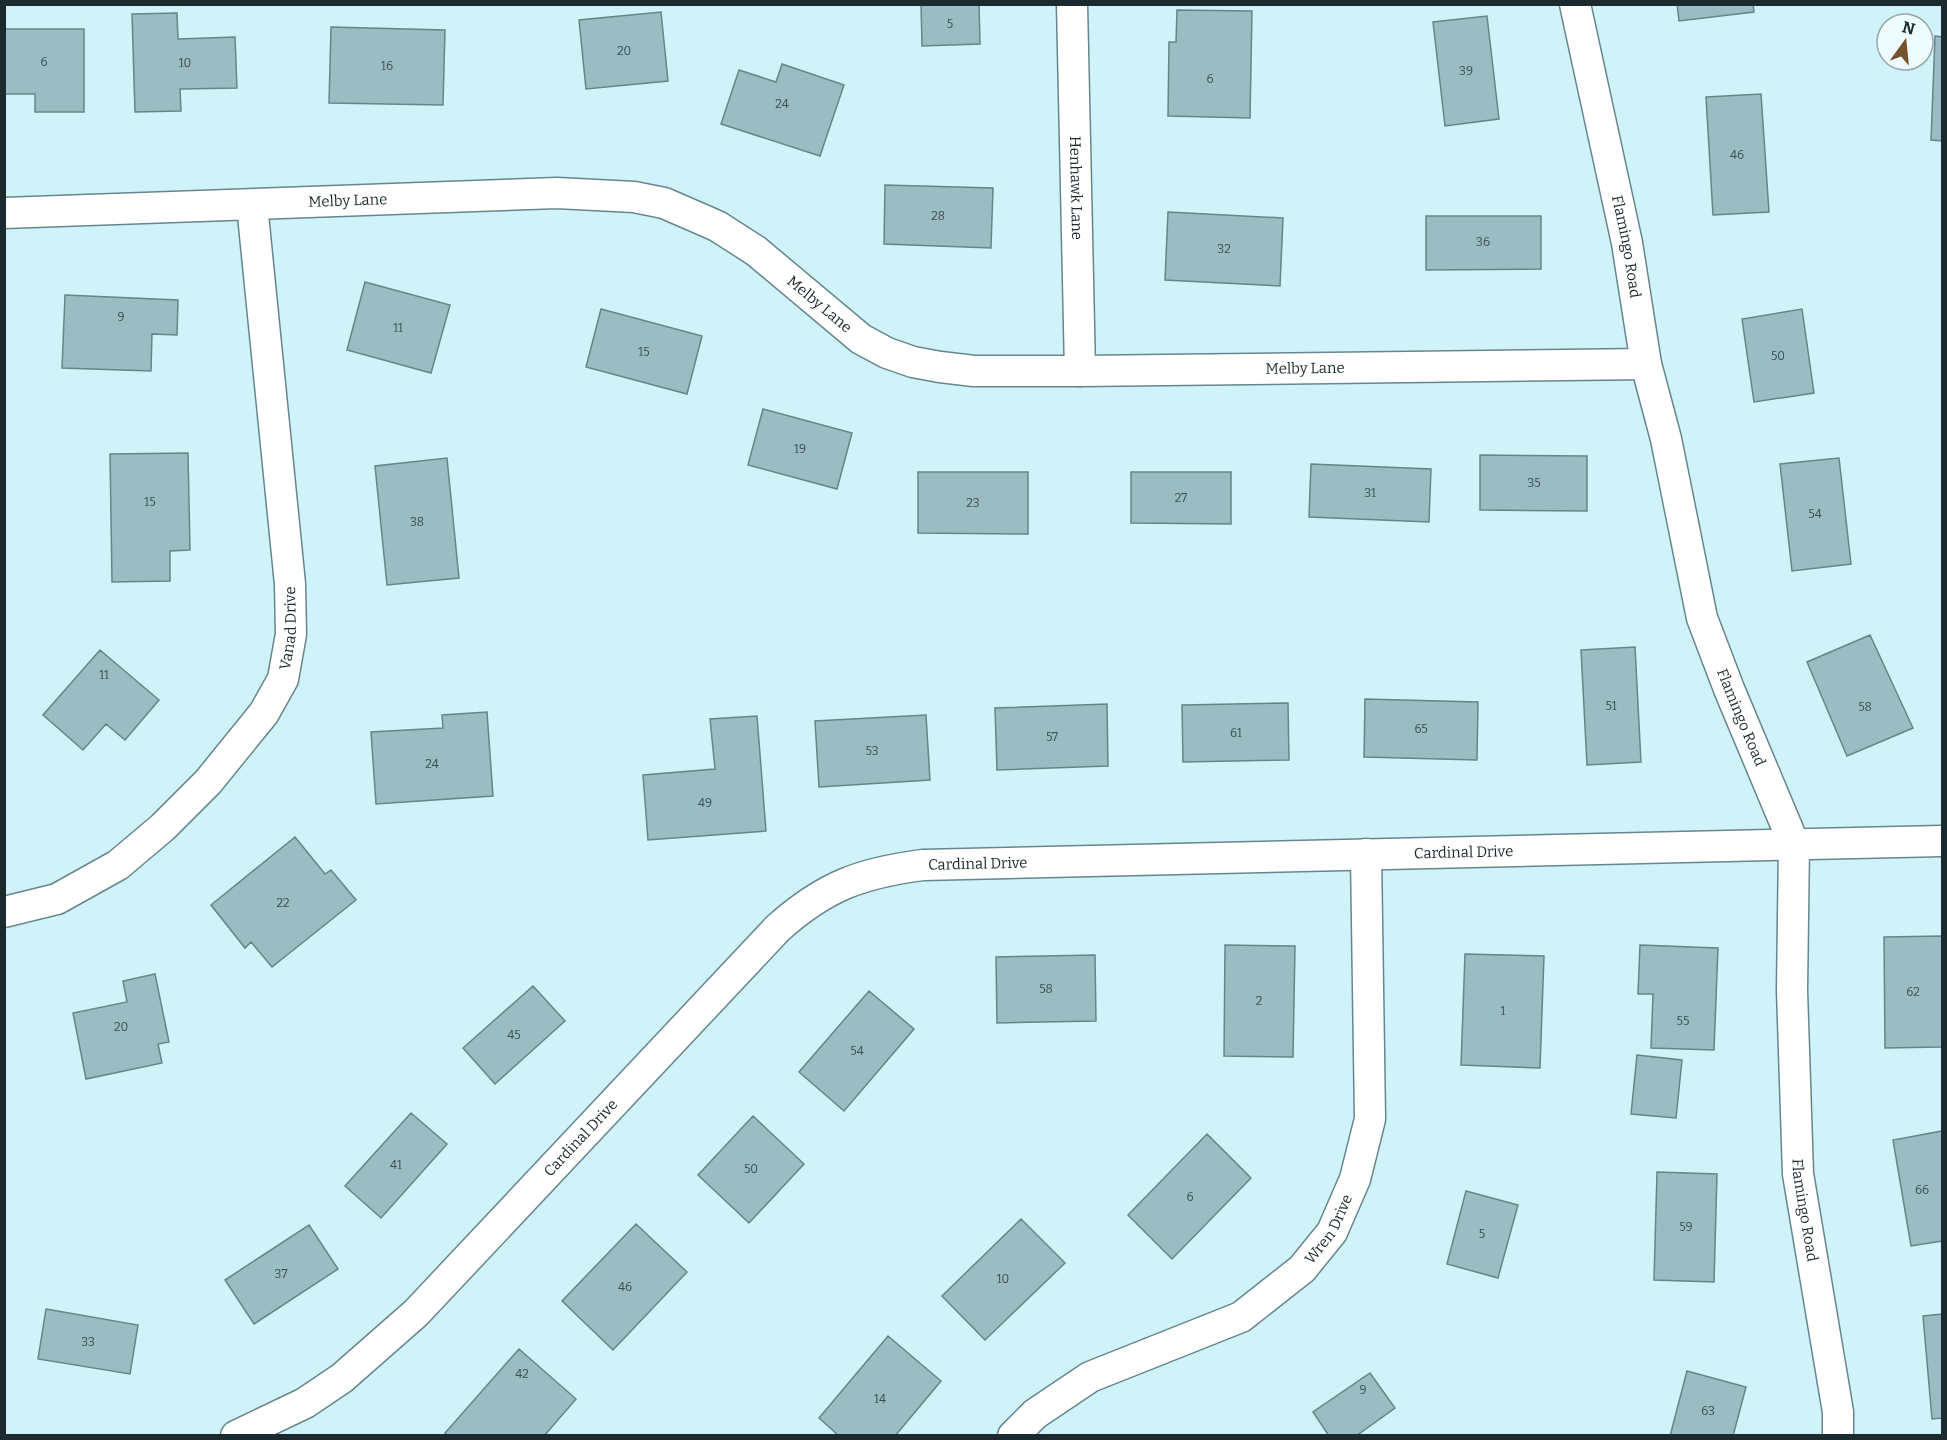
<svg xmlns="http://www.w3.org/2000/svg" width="1947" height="1440" viewBox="0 0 1947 1440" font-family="Bitter,serif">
	<rect width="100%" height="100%" fill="#d0f3fa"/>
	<path fill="#9abcc3" stroke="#65858b" stroke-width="1.5" d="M921 4H979L980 44 922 46Z
		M1677 4H1753L1754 12 1679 21Z
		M1177 10 1252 11 1250 118 1168 116 1169 42H1176Z
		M661 12 668 81 586 89 579 20Z
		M177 13 178 39 235 37 237 88 180 89 181 111 135 112 132 14Z
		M1487 16 1499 119 1445 126 1433 22Z
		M331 27 445 30 443 105 329 103Z
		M4 29H84V112H35V94H4Z
		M1935 36 1942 37V141L1931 140Z
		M782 64 844 85 820 156 721 124 739 70 776 82Z
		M1761 94 1769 212 1713 215 1706 97Z
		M885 185 993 188 991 248 884 244Z
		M1168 212 1283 218 1280 286 1165 280Z
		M1426 216H1541V269L1426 270Z
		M365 282 450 305 431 373 347 350Z
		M65 295 178 300 177 335 152 334 151 371 62 368Z
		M601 309 702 336 687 394 586 367Z
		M1802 309 1814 393 1754 402 1742 319Z
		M763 409 852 433 837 489 748 465Z
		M188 453 190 550 170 551V581L112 582 110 454Z
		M1480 455 1587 456V511L1480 510Z
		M447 458 459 578 387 585 375 466Z
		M1839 458 1851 564 1792 571 1780 464Z
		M1311 464 1431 469 1429 522 1309 517Z
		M918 472H1028V534L918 533Z
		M1131 472H1231V524L1131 523Z
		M1870 635 1913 728 1847 756 1807 662Z
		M1635 647 1641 762 1587 765 1581 650Z
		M100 650 159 700 125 740 106 724 83 750 43 715Z
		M1365 699 1478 702 1477 760 1364 757Z
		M1288 703 1289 760 1183 762 1182 705Z
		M1107 704 1108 766 997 770 995 708Z
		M487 712 493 796 376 804 371 732 443 728 442 715Z
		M926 715 930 780 819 787 815 721Z
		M757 716 766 831 648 840 643 775 715 769 710 719Z
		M295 837 325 874 331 870 356 900 272 967 251 942 245 948 211 905Z
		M1942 936V1047L1885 1048 1884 937Z
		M1225 945 1295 946 1293 1057 1224 1056Z
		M1640 945 1718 948 1714 1050 1651 1048 1653 994H1638Z
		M1465 954 1544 956 1540 1068 1461 1065Z
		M1095 955 1096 1021 997 1023 996 957Z
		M155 974 169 1042 158 1044 162 1063 86 1079 73 1013 127 1002 123 981Z
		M533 986 565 1021 495 1084 463 1048Z
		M869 991 914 1029 844 1111 799 1072Z
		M1637 1055 1682 1060 1676 1118 1631 1114Z
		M411 1113 447 1144 381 1218 345 1186Z
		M753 1116 804 1164 749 1223 698 1175Z
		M1942 1131V1241L1911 1246 1893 1140Z
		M1207 1134 1251 1178 1172 1259 1128 1215Z
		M1657 1172 1717 1174 1714 1282 1654 1280Z
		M1466 1191 1518 1205 1498 1278 1447 1264Z
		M1021 1219 1065 1263 985 1340 942 1296Z
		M636 1224 687 1272 613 1350 562 1301Z
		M309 1225 338 1269 254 1324 225 1280Z
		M46 1309 138 1325 130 1374 38 1359Z
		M1942 1314V1418L1932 1419 1923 1316Z
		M888 1336 941 1381 895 1436H839L819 1418Z
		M519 1349 576 1399 544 1436H447L445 1433Z
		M1687 1371 1746 1387 1733 1436H1670Z
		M1370 1373 1395 1408 1356 1436H1329L1313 1412Z"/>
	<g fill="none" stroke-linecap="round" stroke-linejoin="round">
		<g stroke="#66868d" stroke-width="33">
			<g id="minor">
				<path id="s1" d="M1072 4 1080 371"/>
				<path id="s2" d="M1575 4 1627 243 1646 364 1666 439 1702 618 1729 689 1794 844 1792 990 1798 1174 1838 1412V1436"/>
				<path id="s3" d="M4 213 557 193 634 197 664 203 717 226 756 251 861 339 887 353 913 362 940 367 974 371H1080L1646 364"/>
				<path id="s4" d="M4 912 57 899 118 865 163 827 208 782 264 713 283 679 291 634 290 584 252 205"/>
				<path id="s5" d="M236 1436 305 1403 342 1378 416 1313 778 928C825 886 861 873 923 865L1942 841"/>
				<path id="s6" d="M1013 1436 1035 1414 1090 1377 1241 1317 1302 1269 1332 1232 1355 1179 1370 1119 1366 854"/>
			</g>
		</g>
		<use href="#minor" stroke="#fff" stroke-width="30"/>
	</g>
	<g text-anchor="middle" stroke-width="4.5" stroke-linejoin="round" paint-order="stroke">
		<g font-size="12" fill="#3c4e52">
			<text x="950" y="28">5</text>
			<text x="624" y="55">20</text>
			<text x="44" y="66">6</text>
			<text x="185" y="67">10</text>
			<text x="387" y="70">16</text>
			<text x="1466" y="75">39</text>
			<text x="1210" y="83">6</text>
			<text x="782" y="108">24</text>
			<text x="1737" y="159">46</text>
			<text x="938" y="220">28</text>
			<text x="1483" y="246">36</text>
			<text x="1224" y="253">32</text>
			<text x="121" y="321">9</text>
			<text x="398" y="332">11</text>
			<text x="644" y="356">15</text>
			<text x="1778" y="360">50</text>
			<text x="800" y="453">19</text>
			<text x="1534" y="487">35</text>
			<text x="1370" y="497">31</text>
			<text x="1181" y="502">27</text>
			<text x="150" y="506">15</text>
			<text x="973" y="507">23</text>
			<text x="1815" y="518">54</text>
			<text x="417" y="526">38</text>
			<text x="104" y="679">11</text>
			<text x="1611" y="710">51</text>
			<text x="1865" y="711">58</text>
			<text x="1421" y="733">65</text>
			<text x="1236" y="737">61</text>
			<text x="1052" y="741">57</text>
			<text x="872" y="755">53</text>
			<text x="432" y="768">24</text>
			<text x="705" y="807">49</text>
			<text x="283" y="907">22</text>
			<text x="1046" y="993">58</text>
			<text x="1913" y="996">62</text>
			<text x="1259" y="1005">2</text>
			<text x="1503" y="1015">1</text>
			<text x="1683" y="1025">55</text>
			<text x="121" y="1031">20</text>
			<text x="514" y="1039">45</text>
			<text x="857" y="1055">54</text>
			<text x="396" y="1169">41</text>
			<text x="751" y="1173">50</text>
			<text x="1922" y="1194">66</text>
			<text x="1190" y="1201">6</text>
			<text x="1686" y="1231">59</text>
			<text x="1482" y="1238">5</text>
			<text x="281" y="1278">37</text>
			<text x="1003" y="1283">10</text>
			<text x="625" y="1291">46</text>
			<text x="88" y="1346">33</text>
			<text x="522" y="1378">42</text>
			<text x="1363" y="1394">9</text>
			<text x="880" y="1403">14</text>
			<text x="1708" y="1415">63</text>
		</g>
		<g font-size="15" fill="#1d2a2d" stroke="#eefcff">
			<text dy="5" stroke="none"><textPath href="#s1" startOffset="184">Henhawk Lane</textPath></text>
			<text dy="5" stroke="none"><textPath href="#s3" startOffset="344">Melby Lane</textPath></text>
			<text dy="5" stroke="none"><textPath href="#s2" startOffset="248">Flamingo Road</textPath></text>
			<text dy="5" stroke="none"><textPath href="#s3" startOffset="848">Melby Lane</textPath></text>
			<text dy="5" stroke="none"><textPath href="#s3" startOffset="1352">Melby Lane</textPath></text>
			<text dy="5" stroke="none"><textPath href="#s4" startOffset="426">Vanad Drive</textPath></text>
			<text dy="5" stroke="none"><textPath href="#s2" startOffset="734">Flamingo Road</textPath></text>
			<text dy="5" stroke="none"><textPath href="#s5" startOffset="1450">Cardinal Drive</textPath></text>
			<text dy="5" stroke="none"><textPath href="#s5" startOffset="964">Cardinal Drive</textPath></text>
			<text dy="5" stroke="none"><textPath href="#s5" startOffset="460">Cardinal Drive</textPath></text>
			<text dy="5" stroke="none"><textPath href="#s2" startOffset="1238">Flamingo Road</textPath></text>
			<text dy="5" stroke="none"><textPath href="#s6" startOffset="386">Wren Drive</textPath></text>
		</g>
	</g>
	<rect width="1947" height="1440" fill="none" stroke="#1d2a2d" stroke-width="12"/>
	<g transform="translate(1905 42) rotate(15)"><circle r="28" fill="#eefcff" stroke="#9aa8ab" stroke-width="1.5"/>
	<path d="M0-4.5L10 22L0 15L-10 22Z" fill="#74532a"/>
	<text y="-9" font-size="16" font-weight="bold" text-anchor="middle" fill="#1d2a2d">N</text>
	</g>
</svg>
